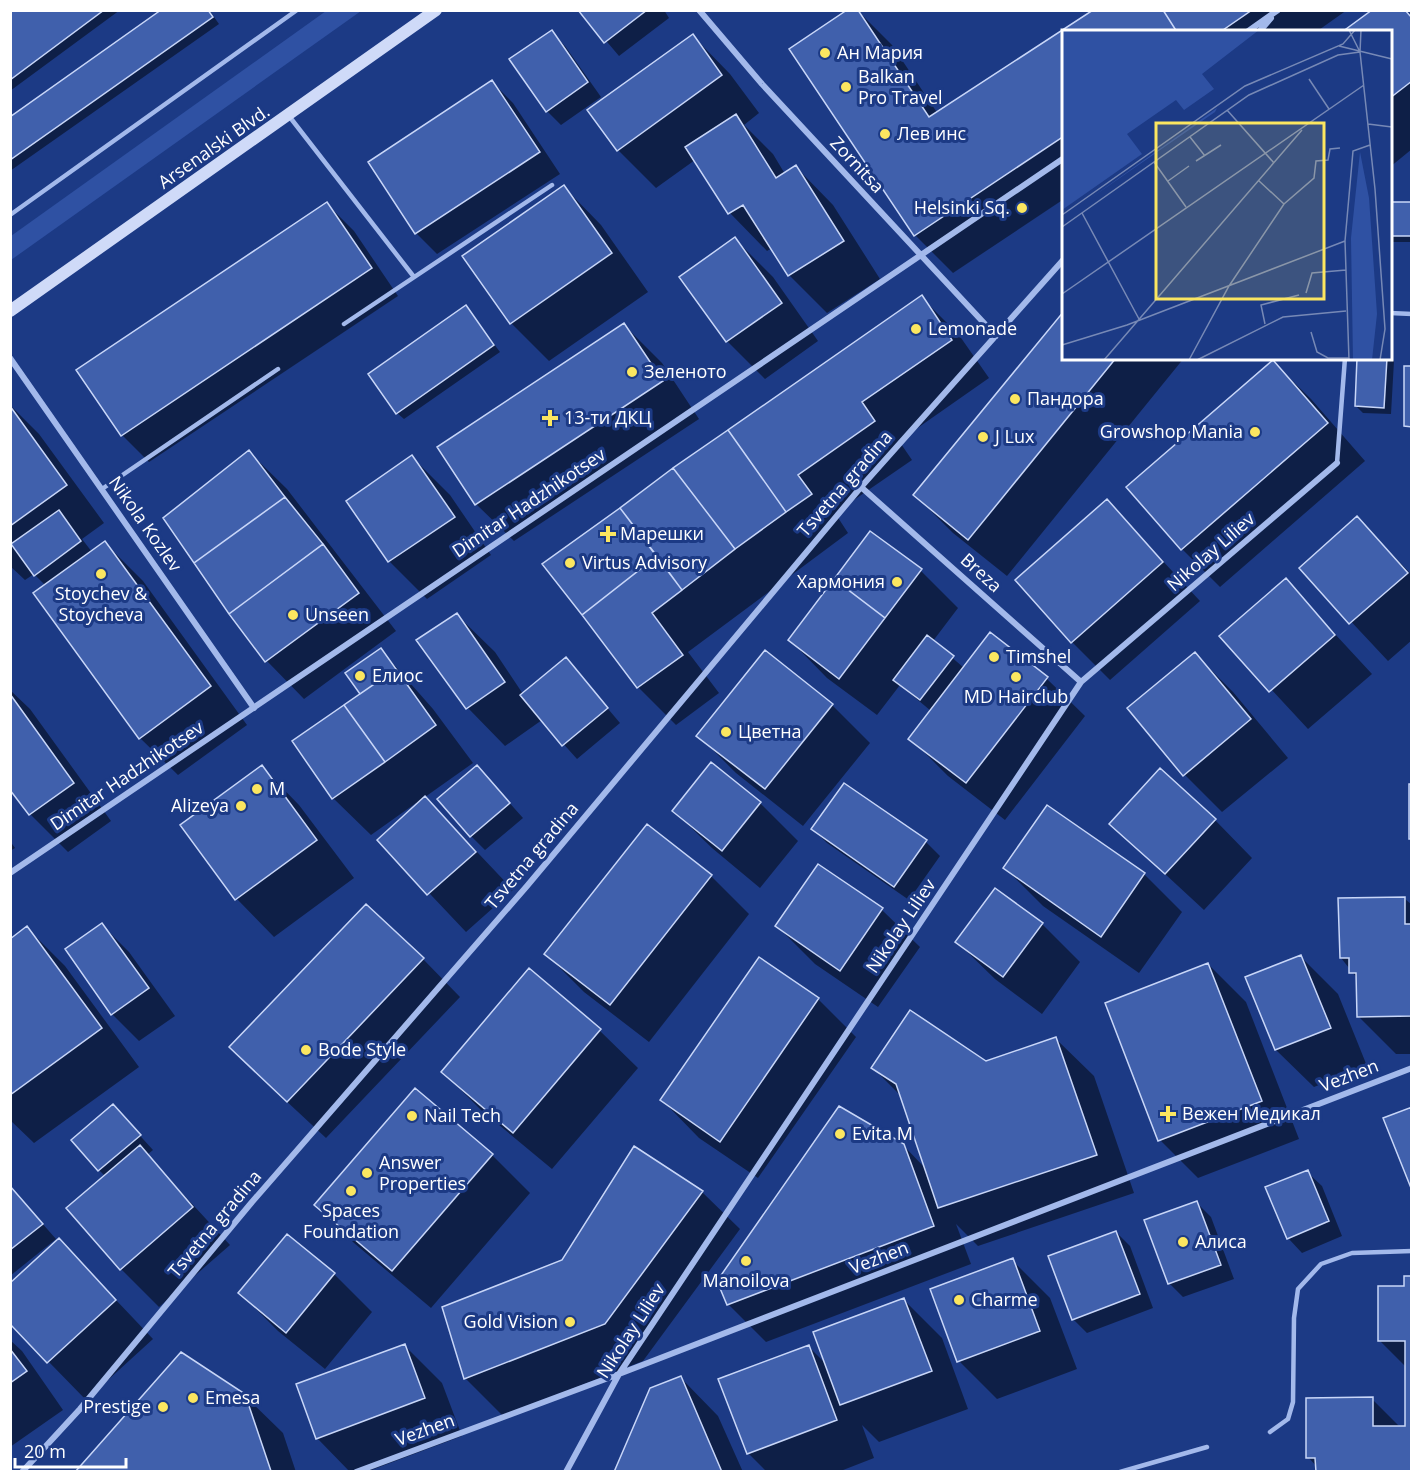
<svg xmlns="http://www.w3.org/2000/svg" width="1422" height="1482" viewBox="0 0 1422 1482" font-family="'Open Sans',sans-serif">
	<rect width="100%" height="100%" fill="#1c3a85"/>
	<path fill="#2f51a3" d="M326 11H361L11 260V236Z"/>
	<path fill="#0007" d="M10 10H120L10 91Z
		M164 10H209L219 24 10 171V119Z
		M580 10H664L669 18 619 56Z
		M857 10 892 45 938 114 1094 10H1347L1316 32H1064V199L953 273 915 235Z
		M1375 10H1406L1412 16V149L1390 167V32Z
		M551 32 565 46 601 97 561 125 547 111Z
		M693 36 730 74 759 113 744 125 773 154 785 174 796 167 833 205 880 279 827 313 789 275 772 248 767 251 730 213 695 160 656 188 618 150 589 110Z
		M492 82 513 103 560 174 437 254 416 233Z
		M564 187 601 225 648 292 549 361 511 323 464 256Z
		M327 204 354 231 398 296 149 462 122 435Z
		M1390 204H1412V242H1390Z
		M735 239 773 277 818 341 765 379 727 341 681 277Z
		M921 297 959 335 989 378 899 441 912 460 835 513 848 533 688 652 719 693 676 725 638 687 545 564Z
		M466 307 500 352 404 419 397 413Z
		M624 325 662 363 699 419 514 541 476 504Z
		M1064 358H1184L1007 576 953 533 915 495Z
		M1359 358H1390L1394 361 1391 414 1363 413 1356 406Z
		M1273 362 1311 399 1365 461 1220 587 1182 549 1128 487Z
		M10 405 39 434 104 523 82 539 92 552 105 543 143 581 247 725 178 775 140 738 46 586 34 574 25 580 10 566Z
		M249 452 287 489 396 631 304 699 267 661 165 518Z
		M412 457 450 495 491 555 427 599 389 561Z
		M1107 501 1200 601 1110 680 1072 642Z
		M1357 518 1412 575V640L1388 661 1301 568Z
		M921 571 958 608 933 641 964 668 990 635 1047 679 1085 716 1005 820 948 776 910 738 931 711 900 685 877 715 827 678 790 640Z
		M1285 580 1372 674 1308 729 1222 636Z
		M457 615 495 652 523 694 566 659 620 723 577 759 542 720 505 746 468 708 418 640Z
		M381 650 433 709 473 763 425 797 513 890 466 932 379 840 418 805 416 803 371 835 333 798Z
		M765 652 832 705 870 743 803 826 736 773 698 735Z
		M1195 654 1233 692 1288 758 1222 812 1185 775Z
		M10 690 30 709 111 821 68 852 30 814 10 787Z
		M711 764 760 803 798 841 760 888 712 848 674 811Z
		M262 767 299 805 354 878 274 937 237 899 182 825Z
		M477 767 523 818 485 850 471 836Z
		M1215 820 1252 858 1204 910 1111 824Z
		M647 826 711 876 749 914 649 1042 584 992 546 954Z
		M813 829 926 842 940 856 909 900 827 843Z
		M10 841 15 848 10 851Z
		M818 866 882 910 920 947 878 1007 815 964 777 926Z
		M1005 868 1144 874 1182 912 1139 973 1043 906Z
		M996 890 1042 924 1080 962 1042 1014 995 979 957 942Z
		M1404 898 1412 905V1054H1396L1358 1016 1357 978 1341 958Z
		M102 925 129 952 175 1016 139 1041 112 1014Z
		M27 928 65 966 139 1067 34 1143 10 1120V941Z
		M1300 956 1338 994 1367 1066 1314 1087 1276 1050Z
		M423 959 460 997 326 1138 269 1085Z
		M1208 964 1246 1002 1299 1139 1198 1178 1160 1140Z
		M529 970 600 1031 638 1068 552 1169 481 1110 443 1072Z
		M818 999 856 1037 758 1178 699 1138 662 1100Z
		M1056 1039 1094 1076 1134 1193 978 1246 956 1224 971 1264 766 1342 728 1304 903 1145 926 1169 901 1096 873 1068 986 1063Z
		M113 1106 153 1150 147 1155 230 1245 159 1307 121 1269 68 1208 105 1176 99 1170Z
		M492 1155 530 1193 431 1308 354 1243 316 1205Z
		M1307 1172 1322 1186 1342 1236 1302 1253 1288 1238Z
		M10 1187 56 1239 10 1276Z
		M702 1192 740 1229 643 1361 503 1416 465 1378Z
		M1197 1203 1211 1217 1234 1279 1183 1297 1169 1283Z
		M1116 1232 1130 1246 1153 1308 1087 1333 1073 1319Z
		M287 1236 334 1274 372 1312 325 1369 278 1331 240 1293Z
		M59 1240 153 1339 86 1400 10 1322Z
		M1012 1260 1050 1298 1077 1369 997 1399 959 1361 932 1290Z
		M1406 1287 1412 1472 1317 1467 1308 1457 1372 1399 1400 1427H1406V1367L1379 1340Z
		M904 1300 942 1338 968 1409 879 1442 862 1425 874 1458 838 1472H767L748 1453 809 1347 826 1364Z
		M10 1340 22 1351 63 1410 10 1447Z
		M404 1345 442 1383 462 1436 366 1472H350L317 1438Z
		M681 1378 718 1416 743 1472H615Z
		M244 1395 283 1433 296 1472H77Z"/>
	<path fill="#4060ac" stroke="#c8d6f8" stroke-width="1.5" d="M10 10H104L10 80Z
		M161 10H208L213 17 10 160V117Z
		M578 10H647L604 43Z
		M847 10H858L929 117 1093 10H1163L1177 32H1064V136L914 236 789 49Z
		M1163 10H1252L1220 32H1177Z
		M1372 10H1405L1412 18V81L1390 98V32H1342Z
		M552 30 588 82 546 112 509 59Z
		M693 34 722 75 617 151 587 110Z
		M492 80 540 152 415 234 368 162Z
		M736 114 776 178 796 165 844 241 788 276 743 205 728 214 685 147Z
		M564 185 612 253 510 324 462 256Z
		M327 202 372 268 121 436 76 370Z
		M1390 202H1412V236H1390Z
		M735 237 782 303 726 342 679 277Z
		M922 295 952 340 862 402 875 421 798 475 812 494 786 512 728 430Z
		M466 305 494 345 396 414 368 374Z
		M1064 311V358H1116L968 540 913 495Z
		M624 323 663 381 475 505 437 447Z
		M1357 358H1387L1384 408 1355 406Z
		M1273 360 1328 423 1181 550 1126 487Z
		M1404 366H1412V427L1404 426Z
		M10 406 67 485 10 526Z
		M728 430 786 512 735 549 673 468Z
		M249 450 285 497 194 563 163 518Z
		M412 455 455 517 388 562 346 501Z
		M673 468 735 549 682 590 620 508Z
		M285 497 323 544 229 614 194 563Z
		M1107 499 1163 562 1071 643 1015 580Z
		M620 508 657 556 582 615 542 564Z
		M59 510 81 541 34 576 11 544Z
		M1357 516 1408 573 1349 624 1299 568Z
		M870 531 922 569 885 618 834 579Z
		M105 541 211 686 139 739 33 593Z
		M323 544 359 593 265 662 229 614Z
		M657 556 682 590 652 613 683 655 637 688 582 615Z
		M1286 578 1335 635 1269 692 1219 636Z
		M834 579 885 618 839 679 788 640Z
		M457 613 505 682 466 709 416 640Z
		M990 632 1048 677 966 783 908 739Z
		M927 635 954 656 920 700 893 680Z
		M381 648 396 669 360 694 345 673Z
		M765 650 833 704 765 789 696 736Z
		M1195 652 1251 719 1183 776 1127 708Z
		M566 657 608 708 562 746 520 695Z
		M396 669 436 725 385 762 344 705Z
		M10 694 74 783 29 815 10 790Z
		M344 705 385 762 332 799 292 741Z
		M711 762 761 802 722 851 672 811Z
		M262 765 317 840 235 900 180 825Z
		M477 765 510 803 470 837 437 799Z
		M1160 768 1216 819 1165 874 1109 824Z
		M844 783 927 840 894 887 811 829Z
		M1409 784H1412V839H1409Z
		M425 796 476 852 427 895 377 840Z
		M1047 805 1145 873 1101 937 1003 868Z
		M647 824 712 875 610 1005 544 954Z
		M818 864 883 908 840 971 775 926Z
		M995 888 1043 923 1003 977 955 942Z
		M1405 897V924H1412V1016L1357 1017 1356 973H1349V958H1340L1338 898Z
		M366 904 424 958 287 1102 229 1047Z
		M102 923 149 988 111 1015 65 949Z
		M27 926 102 1028 10 1095V939Z
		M1301 955 1331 1028 1275 1050 1245 977Z
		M759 957 819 998 720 1142 660 1100Z
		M1208 963 1262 1101 1158 1141 1105 1003Z
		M529 968 601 1029 513 1133 441 1072Z
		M910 1010 986 1061 1056 1037 1097 1155 938 1208 896 1084 871 1068Z
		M415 1088 493 1154 392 1271 314 1205Z
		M113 1104 141 1135 98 1171 71 1140Z
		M839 1106 904 1144 934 1226 727 1305 717 1281Z
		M1412 1107V1188H1411L1383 1118Z
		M140 1145 193 1207 120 1270 66 1208Z
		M634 1146 703 1191 605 1324 464 1379 442 1307 562 1260Z
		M1308 1170 1329 1221 1287 1239 1265 1187Z
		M10 1186 43 1224 10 1250Z
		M1197 1201 1221 1265 1168 1284 1144 1220Z
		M1116 1231 1140 1294 1072 1320 1048 1256Z
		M287 1234 335 1273 286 1333 238 1293Z
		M59 1238 116 1300 47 1363 10 1324V1283Z
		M1013 1258 1040 1331 957 1362 930 1289Z
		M1404 1276H1412V1472H1316L1315 1458H1306V1398L1373 1397V1426H1405V1341H1378V1286H1404Z
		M904 1298 932 1371 840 1405 813 1332Z
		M405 1344 425 1398 316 1439 296 1384Z
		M809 1345 837 1420 747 1454 718 1379Z
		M10 1349 27 1371 10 1383Z
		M181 1352 245 1394 271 1471 75 1472Z
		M681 1376 722 1472H614L650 1388Z"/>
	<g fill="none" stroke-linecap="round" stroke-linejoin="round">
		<path stroke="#a3b9eb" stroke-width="4.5" d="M289 116 414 277
			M10 215 297 10
			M1390 313 1412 314
			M344 324 552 185
			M1337 463 1345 358
			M102 489 278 369
			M1270 1432 1288 1419 1293 1402 1294 1318 1298 1289 1321 1264 1352 1253 1412 1251
			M1120 1472 1207 1447"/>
		<path stroke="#a3b9eb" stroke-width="6" d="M699 10 762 84 996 336
			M1247 32 1278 10
			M1259 32 1271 18
			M10 358 254 708
			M861 487 1081 682
			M10 873 1064 158
			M22 1472 80 1409 252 1202 527 886 861 487 1064 259
			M356 1472 619 1374 1412 1068
			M566 1472 619 1374 1081 682 1337 463"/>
		<path stroke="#cfdaf8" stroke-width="12" d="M10 311 436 10"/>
	</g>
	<g fill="#fbe660" stroke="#1c3a85" stroke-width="2">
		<circle cx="825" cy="53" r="6"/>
		<circle cx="846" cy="87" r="6"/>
		<circle cx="885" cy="134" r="6"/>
		<circle cx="1022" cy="208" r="6"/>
		<circle cx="916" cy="329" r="6"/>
		<circle cx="632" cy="372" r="6"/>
		<circle cx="1015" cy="399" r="6"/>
		<path d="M547 409h6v6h6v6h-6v6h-6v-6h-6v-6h6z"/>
		<circle cx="1255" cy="432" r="6"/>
		<circle cx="983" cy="437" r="6"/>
		<path d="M605 525h6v6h6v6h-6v6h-6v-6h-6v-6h6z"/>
		<circle cx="570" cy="563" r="6"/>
		<circle cx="101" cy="574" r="6"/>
		<circle cx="897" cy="582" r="6"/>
		<circle cx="293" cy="615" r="6"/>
		<circle cx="994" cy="657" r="6"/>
		<circle cx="360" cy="676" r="6"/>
		<circle cx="1016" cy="677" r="6"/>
		<circle cx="726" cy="732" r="6"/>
		<circle cx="257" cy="789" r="6"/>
		<circle cx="241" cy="806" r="6"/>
		<circle cx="306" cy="1050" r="6"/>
		<path d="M1165 1105h6v6h6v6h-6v6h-6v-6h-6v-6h6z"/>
		<circle cx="412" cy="1116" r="6"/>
		<circle cx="840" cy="1134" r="6"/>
		<circle cx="367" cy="1173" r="6"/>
		<circle cx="351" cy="1191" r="6"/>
		<circle cx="1183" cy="1242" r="6"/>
		<circle cx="746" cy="1261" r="6"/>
		<circle cx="959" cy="1300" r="6"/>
		<circle cx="570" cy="1322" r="6"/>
		<circle cx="193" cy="1398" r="6"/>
		<circle cx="163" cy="1407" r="6"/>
	</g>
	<g text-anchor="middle" stroke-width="6" stroke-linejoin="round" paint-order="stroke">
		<g font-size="18" fill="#fff" stroke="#1c3a85" text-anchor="start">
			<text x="837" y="59">Ан Мария</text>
			<text x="858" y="83">Balkan<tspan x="858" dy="21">Pro Travel</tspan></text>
			<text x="897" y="140">Лев инс</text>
			<text x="1010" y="214" text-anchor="end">Helsinki Sq.</text>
			<text x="928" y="335">Lemonade</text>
			<text x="644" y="378">Зеленото</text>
			<text x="1027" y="405">Пандора</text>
			<text x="564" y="424">13-ти ДКЦ</text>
			<text x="1243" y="438" text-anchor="end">Growshop Mania</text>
			<text x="995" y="443">J Lux</text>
			<text x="620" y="540">Марешки</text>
			<text x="582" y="569">Virtus Advisory</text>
			<text x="885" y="588" text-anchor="end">Хармония</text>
			<text x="101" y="600" text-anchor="middle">Stoychev &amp;<tspan x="101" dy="21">Stoycheva</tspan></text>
			<text x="305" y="621">Unseen</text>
			<text x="1006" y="663">Timshel</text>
			<text x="372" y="682">Елиос</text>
			<text x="1016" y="703" text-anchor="middle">MD Hairclub</text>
			<text x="738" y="738">Цветна</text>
			<text x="269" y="795">М</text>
			<text x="229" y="812" text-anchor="end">Alizeya</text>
			<text x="318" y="1056">Bode Style</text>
			<text x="1182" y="1120">Вежен Медикал</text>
			<text x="424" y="1122">Nail Tech</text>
			<text x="852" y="1140">Evita M</text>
			<text x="379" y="1169">Answer<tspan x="379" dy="21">Properties</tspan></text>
			<text x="351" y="1217" text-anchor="middle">Spaces<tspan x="351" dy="21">Foundation</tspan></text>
			<text x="1195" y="1248">Алиса</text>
			<text x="746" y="1287" text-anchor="middle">Manoilova</text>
			<text x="971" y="1306">Charme</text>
			<text x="558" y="1328" text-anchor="end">Gold Vision</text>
			<text x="205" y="1404">Emesa</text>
			<text x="151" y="1413" text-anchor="end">Prestige</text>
		</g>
		<g font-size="18" fill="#fff" stroke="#1c3a85">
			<text transform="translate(214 147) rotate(-35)" y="6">Arsenalski Blvd.</text>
			<text transform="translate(857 165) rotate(47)" y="6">Zornitsa</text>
			<text transform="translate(845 484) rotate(-49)" y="6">Tsvetna gradina</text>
			<text transform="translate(529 503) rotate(-34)" y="6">Dimitar Hadzhikotsev</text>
			<text transform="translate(145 524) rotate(55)" y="6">Nikola Kozlev</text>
			<text transform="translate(1211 552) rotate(-41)" y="6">Nikolay Liliev</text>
			<text transform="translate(981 573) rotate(42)" y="6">Breza</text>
			<text transform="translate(127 776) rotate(-34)" y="6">Dimitar Hadzhikotsev</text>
			<text transform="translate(532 856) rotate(-50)" y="6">Tsvetna gradina</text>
			<text transform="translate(901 926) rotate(-56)" y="6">Nikolay Liliev</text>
			<text transform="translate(1349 1076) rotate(-21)" y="6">Vezhen</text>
			<text transform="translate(215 1224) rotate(-50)" y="6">Tsvetna gradina</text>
			<text transform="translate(879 1258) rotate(-21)" y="6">Vezhen</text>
			<text transform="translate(631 1331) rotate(-57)" y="6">Nikolay Liliev</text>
			<text transform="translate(425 1430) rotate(-20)" y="6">Vezhen</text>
		</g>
	</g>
	<g transform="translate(1062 30)">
		<rect width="330" height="330" fill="#1c3a85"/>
		<path d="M0 0H197L140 44 152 59 122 80 114 70 65 104 80 124 0 180ZM155 78 153 82 26 170ZM298 122 307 168 315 284 310 330H291L289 208Z" fill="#2f51a3"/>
		<path fill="none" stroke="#7789b6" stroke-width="1.5" d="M287 0 298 22M299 0 298 22 313 159 323 299 318 330M277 16 330 29M247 49 267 79M165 80 212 133M306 94 330 97M128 107 143 126M134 131 159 115M92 132 124 177M196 150 222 174M106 151 127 136M20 183 77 289M0 185 183 56 281 14 293 0M0 197 187 65 276 25 298 22M244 263 250 243 284 240M0 264 302 55M203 294 199 275 237 265M249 302 255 322 266 328H287M0 315 65 295 283 211M42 330 240 100M127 330 167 256 222 174 252 148 254 131 266 130 268 119 278 118M135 330 221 287 284 281M287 330 283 211 291 121 308 115"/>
		<path fill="#fbe660" fill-opacity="0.15" stroke="#fbe660" stroke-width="3" d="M94 93H262V269H94Z"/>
		<rect width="330" height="330" fill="none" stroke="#fff" stroke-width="3"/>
	</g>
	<rect width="1422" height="1482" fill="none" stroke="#ffffff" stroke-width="24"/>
	<path d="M15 1458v9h111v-9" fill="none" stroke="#ffffff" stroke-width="3"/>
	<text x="24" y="1458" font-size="18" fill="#ffffff" stroke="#1c3a85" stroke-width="4.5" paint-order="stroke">20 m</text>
</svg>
